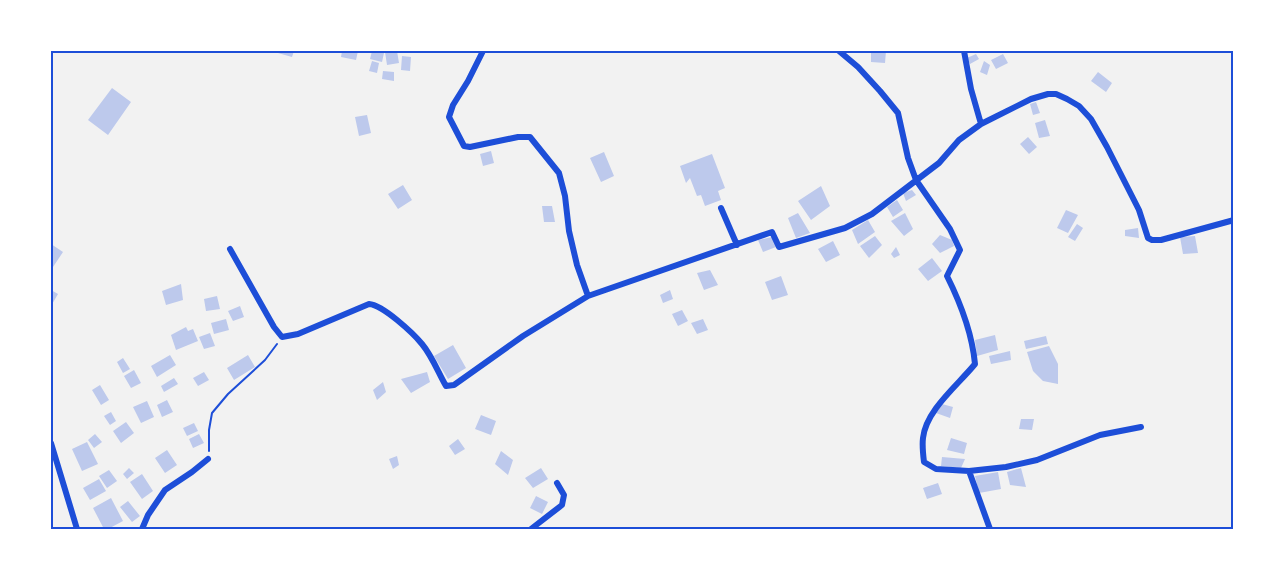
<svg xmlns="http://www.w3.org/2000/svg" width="1285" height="580" viewBox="0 0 1285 580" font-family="'PT Sans Narrow',sans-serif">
	<rect width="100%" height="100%" fill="#f2f2f2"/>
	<path fill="#bdc9ec" d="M271 51H294L292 57Z
		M342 51H358L356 60 341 57Z
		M372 51 384 53 382 62 370 59Z
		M397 51 399 63 387 65 385 52Z
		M871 51H886L885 63 871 62Z
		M976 54 979 59 970 64 967 58Z
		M1003 54 1008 63 996 69 991 60Z
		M402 56 411 57 410 71 401 70Z
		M372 61 379 63 377 73 369 71Z
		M984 61 990 65 987 75 980 72Z
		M383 71 394 72V81L382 79Z
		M1098 72 1112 83 1106 92 1091 81Z
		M112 88 131 102 108 135 88 120Z
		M1036 102 1040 113 1033 115 1030 104Z
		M367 115 371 133 359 136 355 117Z
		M1045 120 1050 136 1039 138 1035 123Z
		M1028 137 1037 147 1029 154 1020 144Z
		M491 151 494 163 483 166 480 154Z
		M604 152 614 176 601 182 590 158Z
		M712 154 725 188 718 191 721 200 705 206 701 195 697 196 690 178 686 183 680 166Z
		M403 185 412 200 398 209 388 194Z
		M821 186 830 206 811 220 798 201Z
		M912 190 916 195 906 201 903 193Z
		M897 200 903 210 893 217 887 207Z
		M542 206H552L555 222H544Z
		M1066 210 1078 215 1068 233 1057 228Z
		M798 213 810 233 796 238 788 218Z
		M905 213 913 229 904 236 891 221Z
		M868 220 875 232 858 244 852 230Z
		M1077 224 1083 228 1075 241 1068 237Z
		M1138 228 1139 238 1125 236V230Z
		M940 235 952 240 954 246 940 253 932 244Z
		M875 236 882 245 869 258 860 246Z
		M1195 236 1198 253 1183 254 1180 237Z
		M772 237 776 247 763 252 758 240Z
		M833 241 840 255 826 262 818 249Z
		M51 244 63 252 51 270Z
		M896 247 900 255 894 258 891 254Z
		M932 258 942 271 928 281 918 269Z
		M710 270 718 285 704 290 697 273Z
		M781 276 788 295 772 300 765 282Z
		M181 284 183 300 166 305 162 291Z
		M51 290 58 294 51 306Z
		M670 290 673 299 663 303 660 295Z
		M217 296 220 309 206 311 204 299Z
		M240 306 244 317 233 321 228 311Z
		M682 310 688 321 678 326 672 314Z
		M226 319 229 330 214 334 211 323Z
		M703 319 708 330 697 334 691 323Z
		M186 327 188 331 193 329 198 341 176 350 171 335Z
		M210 333 215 346 204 349 199 337Z
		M995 335 998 350 977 356 975 340Z
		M1046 336 1048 344 1026 349 1024 341Z
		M453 345 466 368 448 379 434 356Z
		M1049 346 1058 364V384L1043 381 1033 371 1027 352Z
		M1010 351 1011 360 991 364 989 356Z
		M170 355 176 365 157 377 151 366Z
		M248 355 255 367 234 380 227 368Z
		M123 358 130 369 123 373 117 362Z
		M134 370 141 383 131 388 124 376Z
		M204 372 209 380 198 386 193 378Z
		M427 372 430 382 411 393 401 379Z
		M174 378 178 384 164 392 161 386Z
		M383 382 386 392 377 400 373 390Z
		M100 385 109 400 101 405 92 390Z
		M167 400 173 412 162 417 157 405Z
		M147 401 154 417 141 423 133 407Z
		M942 404 953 407 950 418 936 413Z
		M111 412 116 421 110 425 104 416Z
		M481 415 496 421 491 435 475 429Z
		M1021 419H1034L1032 430 1019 429Z
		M126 422 134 433 121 443 113 431Z
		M194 423 198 431 187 436 183 428Z
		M95 434 102 442 94 448 88 440Z
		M199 434 204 443 193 448 189 439Z
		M951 438 967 443 964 454 947 450Z
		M458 439 465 449 455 455 449 446Z
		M87 442 98 464 82 471 72 449Z
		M167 450 177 465 165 473 155 458Z
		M501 451 513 460 508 475 495 464Z
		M397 456 399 465 393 469 389 459Z
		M942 457 965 459 961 468 941 466Z
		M129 468 134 473 127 479 123 474Z
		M541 468 548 479 533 488 525 478Z
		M1021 468 1026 487 1010 485 1007 472Z
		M109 470 117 481 107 488 99 476Z
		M998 472 1001 489 979 493 975 476Z
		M142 474 153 491 142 499 130 482Z
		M99 479 106 491 90 500 83 488Z
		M938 483 942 494 927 499 923 488Z
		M536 496 548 502 542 514 530 508Z
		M111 498 123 521 108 529H104L93 508Z
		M128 501 140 516 132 522 120 507Z"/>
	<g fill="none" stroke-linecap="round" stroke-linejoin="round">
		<path stroke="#1d4ed8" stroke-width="2" d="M209 451V430L212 413 228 394 265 360 277 344"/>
		<path stroke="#1d4ed8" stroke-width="6" d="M483 51 468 81 453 105 449 117 464 146 470 147 518 137H530L559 173 565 196 569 231 577 265 588 296
			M839 51 858 67 880 91 898 113 908 158 916 180 950 229 960 250 947 276C961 304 972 332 975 364 958 385 926 410 923 438 922 446 923 454 924 462L936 469 969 471 1006 467 1037 460 1100 435 1141 427
			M964 51 971 89 981 124
			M721 208 737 245
			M230 249 274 327 282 337 298 334 369 304C383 305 413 333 422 344 432 356 438 372 446 386L454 385 523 336 588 296 772 232 779 247 845 228 872 214 939 163 959 140 981 124 1031 99 1048 94H1056L1067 99 1079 106 1091 119 1107 147 1139 210 1148 238 1152 240H1161L1234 220
			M51 443 77 529
			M969 471 990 529
			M142 529 148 515 165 490 192 472 208 459
			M531 529 562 505 564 495 557 483"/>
	</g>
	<rect width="1285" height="580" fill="none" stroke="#ffffff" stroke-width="105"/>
	<rect x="52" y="52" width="1180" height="476" fill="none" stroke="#1d4ed8" stroke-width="2"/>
</svg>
